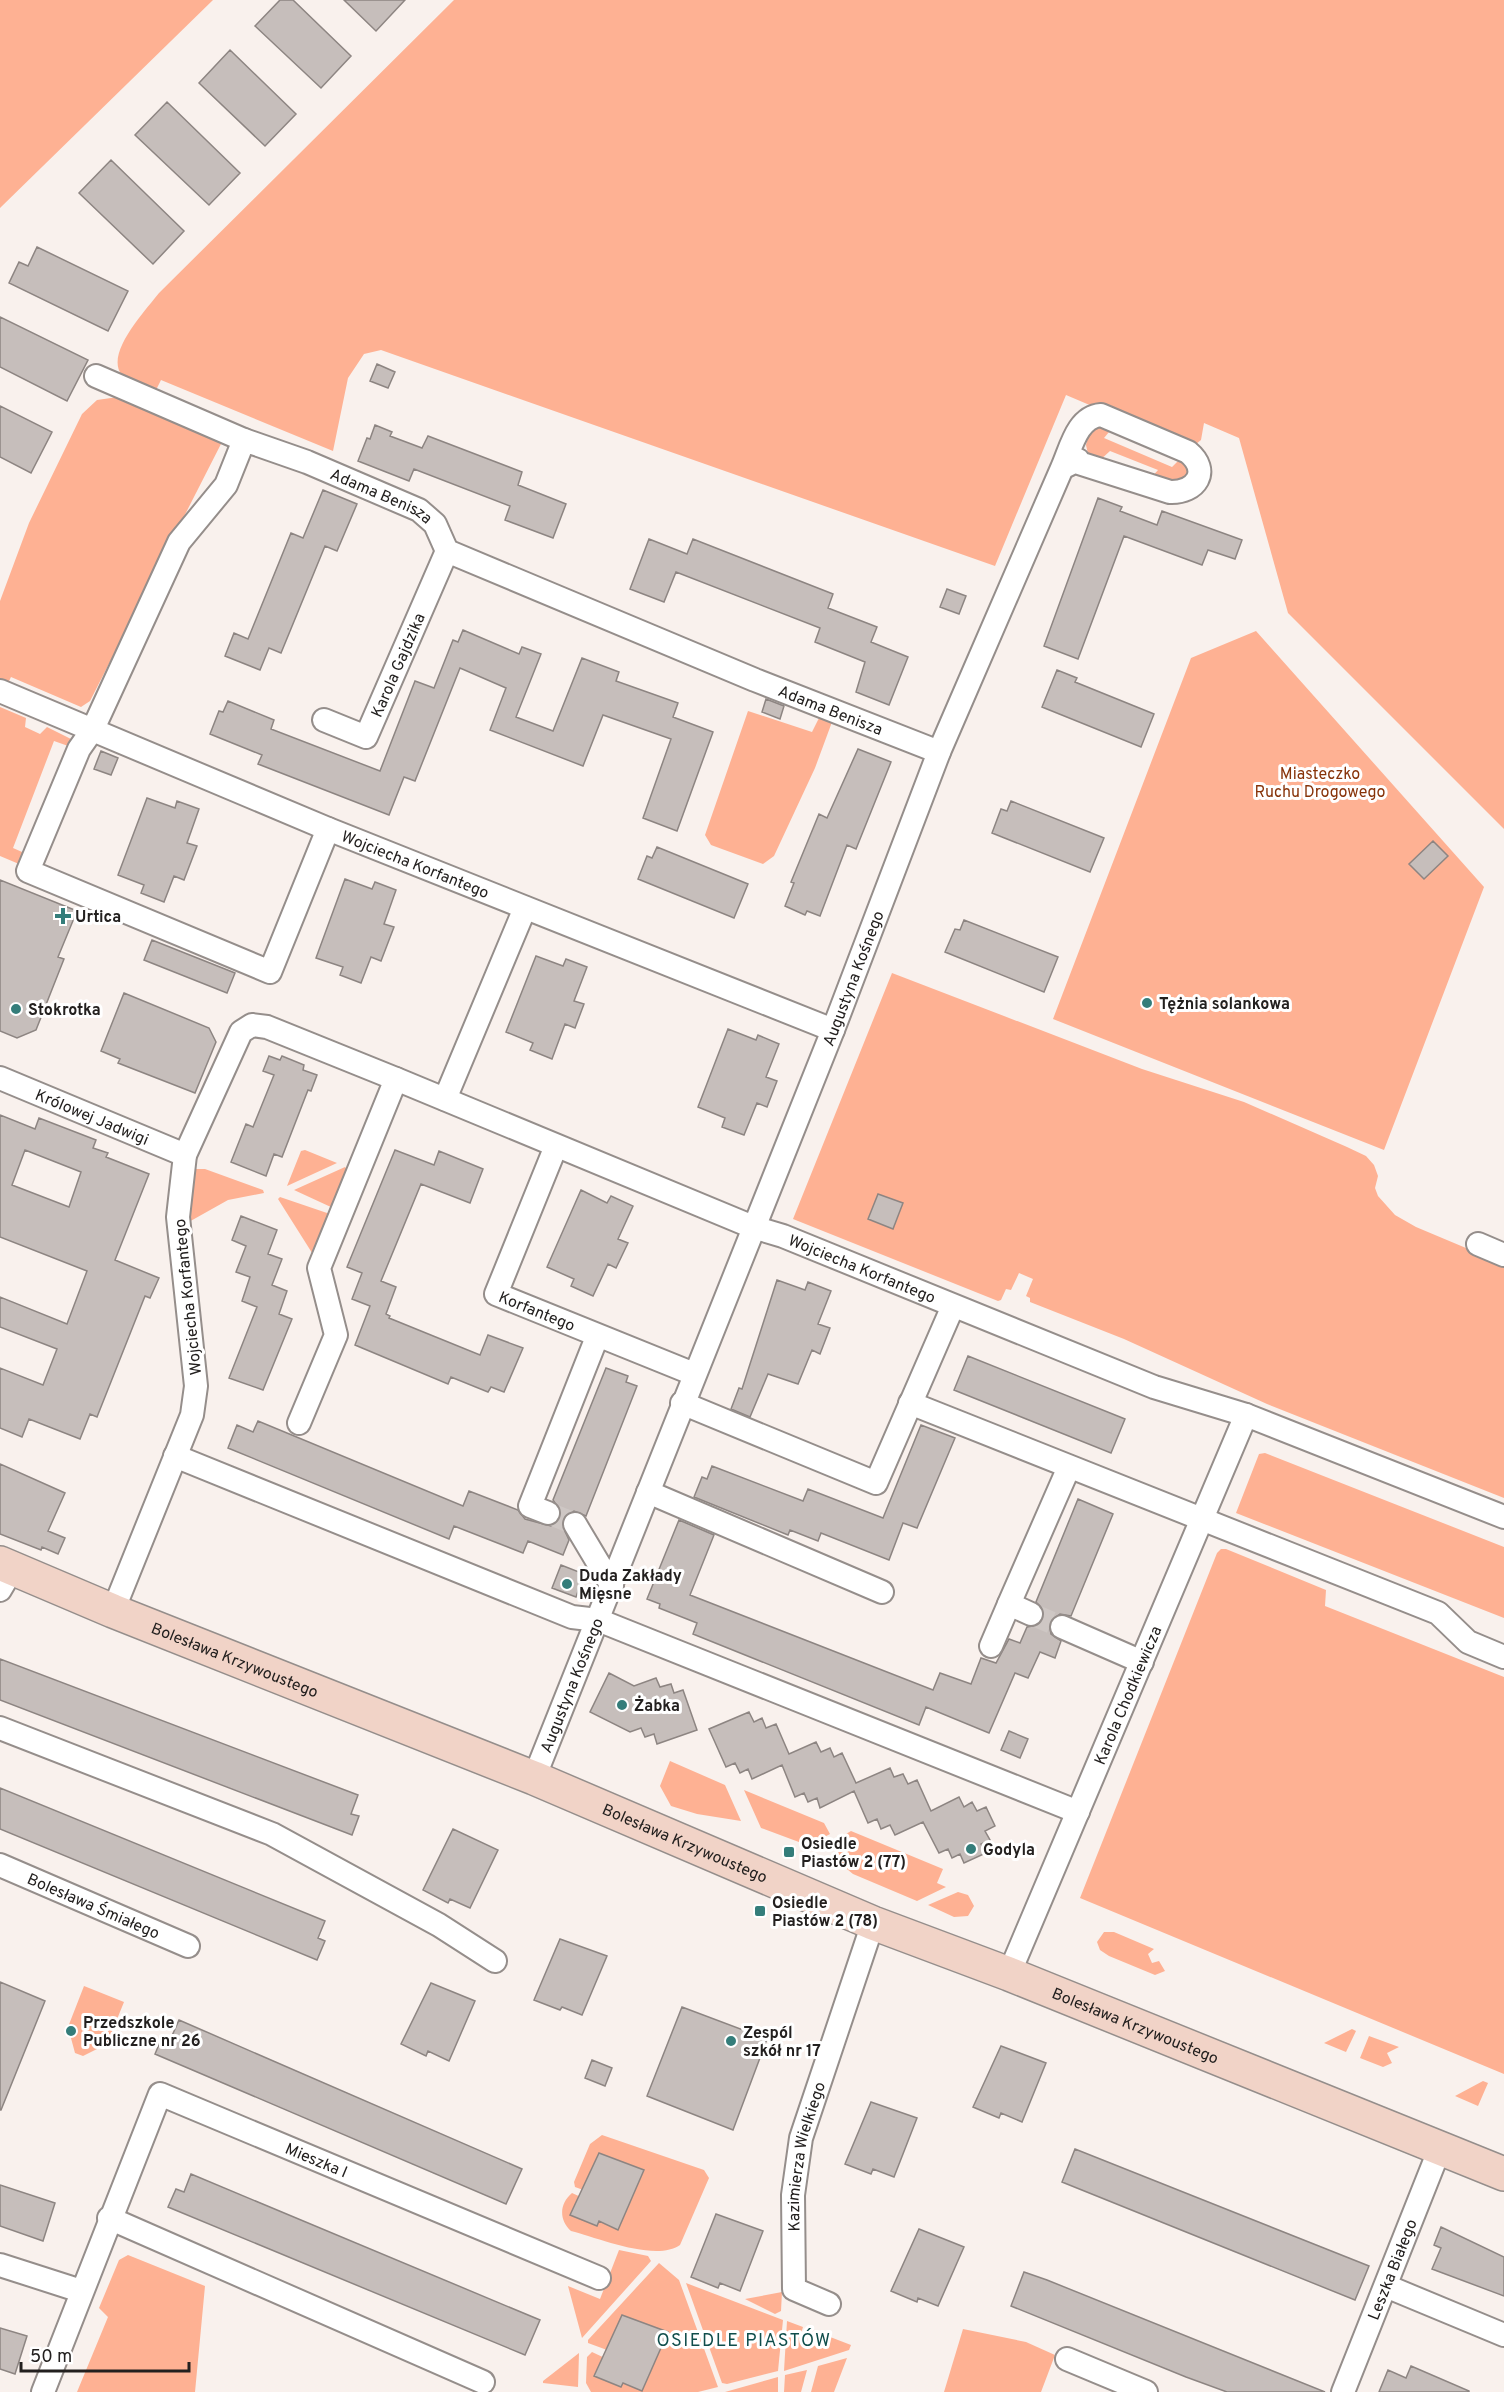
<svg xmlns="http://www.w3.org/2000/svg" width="1504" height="2392" viewBox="0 0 1504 2392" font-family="Overpass,sans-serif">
	<rect width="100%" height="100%" fill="#f9f1ed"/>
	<path fill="#feb193" d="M0 0H213L0 208Z
		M454 0H1504V829L1288 613 1239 438 1204 423 1201 440 1196 444 1184 445 1066 395 995 566 381 350 364 354 348 378 333 451 161 380 155 392C146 387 129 382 122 375 104 354 146 310 159 293Z
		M118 397 222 442 90 701 81 707 11 677 8 683 0 679V601L29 523 82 414 97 400Z
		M1114 426 1104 438 1172 467 1183 456 1188 460V483L1150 479 1158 470 1110 451 1098 462 1088 454 1086 445C1090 428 1098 427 1114 426Z
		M1256 631 1484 887 1384 1150 1053 1019 1191 658Z
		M0 707 26 718 25 727 40 734 47 727 73 740 71 747 54 741 13 848 29 855 19 864 0 856Z
		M748 711 812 732 820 716 832 722 815 768 774 856 763 864 711 845 705 835Z
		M892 973 1142 1069 1244 1102 1347 1147 1366 1156 1374 1165 1378 1176 1375 1188 1378 1196 1395 1215 1416 1227 1504 1264V1498L1267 1404 1124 1339 1030 1302V1298L1026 1296 1033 1279 1019 1273 1011 1290 1006 1289 1001 1300 998 1301 793 1219Z
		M305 1150 337 1163 287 1186 301 1151Z
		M345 1167 349 1172 333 1208 294 1190Z
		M195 1169H205L263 1190 264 1193 228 1200 187 1223 188 1192Z
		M280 1197 330 1214 314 1256 278 1199Z
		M1265 1453 1504 1547V1618L1236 1513 1259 1454Z
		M1221 1549H1226L1326 1590 1325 1606 1504 1677V2074L1080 1898 1217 1553Z
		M670 1761 725 1785 741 1821 697 1814 671 1806 660 1786Z
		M744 1790 824 1823 830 1834 819 1840 823 1851 761 1828Z
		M851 1831 943 1869 937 1883 946 1887 917 1901 853 1874 831 1856 843 1850 839 1838Z
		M958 1892 968 1895 974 1906 968 1916 954 1917 928 1905Z
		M1104 1932H1114L1154 1949 1148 1954 1152 1963 1159 1961 1165 1971 1155 1975 1109 1956 1100 1950 1097 1942Z
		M84 1986 124 2002 107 2044 83 2056 75 2053 68 2027Z
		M1352 2029 1356 2031 1346 2052 1324 2043Z
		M1369 2036 1399 2047 1387 2053 1392 2063 1383 2067 1360 2058Z
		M1483 2081 1488 2083 1478 2106 1455 2096Z
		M602 2135 704 2170 709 2178 680 2245C656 2262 598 2238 571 2231 559 2220 559 2204 572 2193L583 2198 586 2191 575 2187 574 2182 590 2144Z
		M619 2250 648 2256 651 2261 582 2338 568 2286 600 2299Z
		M128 2255 205 2286 195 2392H77L108 2317 99 2308 119 2260Z
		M659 2263 679 2280 718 2387 698 2392H591L586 2383 587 2357 592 2352 607 2359V2350L588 2343V2340Z
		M686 2283 783 2320 778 2371 727 2384 722 2383Z
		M782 2292 781 2311 775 2314 745 2299Z
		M787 2321 803 2327 799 2340 820 2348 825 2335 851 2345 849 2350 784 2371Z
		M963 2329 1026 2342 1055 2355 1041 2392H944Z
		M579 2353 578 2387 543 2383V2381Z
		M847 2358 834 2392H811L818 2366Z
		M807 2370 801 2392H784L785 2375Z
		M778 2377V2392H725Z"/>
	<path fill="#c6bebb" stroke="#8d8582" stroke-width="1.5" fill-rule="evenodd" d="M280 0H293L351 56 321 88 255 26Z
		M344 0H405L376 31Z
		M230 50 296 114 265 146 199 83Z
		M167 102 240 173 209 205 135 135Z
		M111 160 184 231 153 264 79 193Z
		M37 247 128 291 108 331 9 283 19 262 28 266Z
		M0 317 88 360 67 401 0 367Z
		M377 364 395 372 388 388 370 381Z
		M0 406 52 432 31 473 0 457Z
		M375 425 392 432 390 436 422 448 428 436 522 472 518 485 566 504 553 538 505 520 510 506 414 469 409 481 358 461 367 438 370 439Z
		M323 490 357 504 337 551 325 546 281 653 269 648 260 670 225 656 234 633 248 639 291 533 303 538Z
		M1098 498 1122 507 1120 511 1157 525 1162 511 1242 540 1235 559 1208 550 1202 565 1124 536 1078 659 1044 646Z
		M649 539 687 554 693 539 833 594 828 608 877 627 871 642 908 657 889 705 856 692 865 662 815 642 820 628 676 572 664 602 630 589Z
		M947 589 966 596 959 614 940 607Z
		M463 630 519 654 522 647 541 654 516 717 553 731 582 658 619 672 616 681 678 703 673 717 713 732 677 831 643 818 671 739 603 715 583 766 490 730 506 688 460 668 415 781 404 777 389 815 258 764 262 755 210 734 219 711 223 712 228 701 274 720 271 729 380 771 415 681 434 688 453 640 458 642Z
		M1057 670 1077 678 1075 682 1154 714 1141 747 1042 707Z
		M766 699 784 706 780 719 762 712Z
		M858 749 891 762 856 849 847 845 820 916 807 911 805 915 785 906 794 883 791 882 819 814 827 818Z
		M101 751 118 758 111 775 94 769Z
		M147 798 175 808 177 801 199 809 187 843 197 846 184 880 174 876 164 902 141 893 144 885 118 875Z
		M1011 801 1104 838 1090 872 992 833 1001 809 1007 811Z
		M1433 841 1448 856 1424 879 1409 864Z
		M657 847 748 884 734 918 638 879 647 856 652 858Z
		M345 879 372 889 375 882 396 890 384 924 394 927 381 961 371 957 361 983 340 975 343 967 316 958Z
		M0 880 77 911 58 957 64 959 36 1030 17 1038 0 1031Z
		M964 920 1058 957 1044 992 945 952 955 929 960 930Z
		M152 940 235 973 227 993 144 960Z
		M536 956 563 966 566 959 587 967 574 1001 584 1004 575 1028 565 1024 552 1059 530 1050 533 1043 506 1032Z
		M124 993 209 1028 216 1042 195 1093 118 1063 120 1059 101 1051Z
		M728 1029 756 1040 758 1035 779 1044 766 1077 777 1081 767 1107 757 1103 744 1135 722 1127 725 1118 698 1107Z
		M269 1056 280 1060 282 1056 304 1065 303 1070 317 1075 311 1091 308 1090 282 1157 274 1154 266 1176 231 1162 246 1124 253 1127 274 1075 263 1071Z
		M0 1115 35 1129 39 1118 96 1140 93 1148 108 1153 106 1157 149 1174 115 1260 159 1278 150 1298 145 1296 97 1417 90 1414 80 1439 29 1419 22 1437 0 1428V1368L43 1385 57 1349 0 1327V1297L67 1324 87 1271 0 1237ZM25 1150 81 1172 69 1207 12 1185Z
		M395 1150 434 1165 439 1151 483 1169 470 1203 421 1184 381 1281 396 1287 386 1314 390 1316 389 1318 480 1355 488 1335 523 1348 504 1392 491 1387 488 1392 451 1377 448 1384 355 1345 370 1306 352 1299 362 1273 347 1267Z
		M581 1190 607 1203 611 1196 633 1206 618 1239 628 1243 616 1268 608 1264 593 1296 571 1286 574 1279 547 1267Z
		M878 1194 903 1203 893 1229 868 1219Z
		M241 1216 277 1230 268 1254 282 1259 272 1285 287 1291 279 1314 292 1319 263 1390 229 1378 257 1307 242 1301 250 1277 236 1272 246 1246 232 1240Z
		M777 1280 805 1290 808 1282 831 1291 818 1324 830 1328 820 1354 812 1350 798 1384 768 1374 750 1417 731 1409 739 1388 742 1389Z
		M968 1356 1125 1419 1111 1453 954 1390Z
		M606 1368 628 1376 626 1382 637 1386 586 1516 574 1511 563 1518 562 1525 569 1540 563 1555 528 1541 523 1553 454 1526 449 1539 228 1448 237 1425 253 1432 258 1421 463 1506 469 1491 518 1510 525 1519 551 1526 557 1523 561 1512 553 1500Z
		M921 1425 955 1438 917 1528 903 1523 889 1560 821 1533 818 1541 790 1530 788 1535 694 1497 702 1477 707 1479 712 1466 803 1501 808 1489 883 1518Z
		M0 1464 65 1493 48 1531 65 1538 58 1554 42 1547 41 1550 0 1534Z
		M1078 1499 1113 1514 1071 1616 1060 1614 1049 1622 1051 1634 1061 1641 1055 1658 1040 1652 1028 1678 1015 1673 989 1733 926 1707 919 1725 693 1634 697 1623 659 1608 660 1604 647 1599 679 1520 714 1535 690 1595 933 1690 940 1673 971 1684 981 1658 996 1663 1009 1639 1020 1643 1027 1627 1038 1625 1043 1620 1044 1612 1036 1602Z
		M561 1565 579 1572 582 1580 576 1597 552 1588Z
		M0 1659 358 1795 351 1814 359 1816 352 1835 0 1700Z
		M609 1673 634 1686 656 1678 660 1687 671 1684 674 1693 683 1690 697 1730 657 1744 654 1734 645 1737 641 1728 630 1732 590 1712Z
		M749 1712 754 1722 762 1718 766 1728 776 1724 789 1754 816 1742 821 1752 830 1748 834 1757 842 1753 856 1783 890 1768 894 1777 903 1774 908 1784 917 1780 931 1811 959 1797 964 1807 972 1802 977 1811 986 1807 995 1826 985 1831 990 1840 981 1844 986 1853 964 1863 960 1854 952 1858 948 1849 939 1853 923 1822 895 1835 890 1825 881 1829 877 1819 868 1823 854 1791 820 1808 817 1798 808 1802 804 1793 795 1797 782 1765 752 1779 748 1769 740 1773 735 1763 726 1767 709 1729Z
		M1009 1731 1028 1739 1020 1758 1001 1750Z
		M0 1788 325 1921 318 1938 325 1941 317 1960 0 1829Z
		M453 1829 498 1850 470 1908 450 1899 448 1903 423 1890Z
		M560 1939 607 1956 582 2015 562 2007 560 2010 534 2000Z
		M0 1982 45 2001 1 2110H0Z
		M431 1983 475 2001 449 2061 428 2051 426 2056 401 2044Z
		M682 2007 767 2039 733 2130 647 2096Z
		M179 2020 522 2169 506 2204 155 2054 163 2035 171 2038Z
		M1001 2046 1046 2063 1022 2122 1001 2113 999 2118 973 2107Z
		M592 2060 612 2068 605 2086 585 2078Z
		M871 2102 917 2118 894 2177 873 2169 871 2174 845 2164Z
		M1075 2149 1369 2266 1355 2300 1062 2182Z
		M599 2153 644 2170 618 2230 599 2221 597 2226 570 2215Z
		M191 2174 540 2320 525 2355 168 2207 176 2189 184 2192Z
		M0 2185 55 2203 43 2241 0 2226Z
		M716 2214 763 2231 740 2291 720 2283 718 2288 691 2277Z
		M1441 2227 1504 2257V2296L1432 2269 1441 2248 1434 2245Z
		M919 2229 964 2247 938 2306 918 2298 917 2302 891 2291Z
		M1024 2272 1047 2280 1325 2392H1227L1186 2377 1011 2306Z
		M622 2315 668 2332 642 2391 623 2383 621 2387 594 2376Z
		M0 2328 27 2336 15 2374 0 2369Z
		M1411 2366 1469 2391V2392H1379L1388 2370 1406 2378Z"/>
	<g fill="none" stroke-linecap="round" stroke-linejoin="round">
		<path stroke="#cec7c4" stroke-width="22" stroke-dasharray="22 11" stroke-linecap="butt" d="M548 1513 575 1524
			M1031 1614 1062 1627"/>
		<g stroke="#958e8b" stroke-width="26">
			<g id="street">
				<path d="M96 376 244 440"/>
				<path id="s1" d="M0 691 328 829 833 1030"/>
				<path id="s2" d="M324 720 366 737 447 551"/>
				<path id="s3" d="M328 829 270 972 28 871 79 749 93 729 179 542 226 485 244 440 307 462 419 510 435 524 447 551 755 680 939 752"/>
				<path id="s4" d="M0 1078 185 1155"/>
				<path d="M445 1099 525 908"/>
				<path id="s5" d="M556 1146 496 1294 694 1374"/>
				<path d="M1478 1244 1504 1255"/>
				<path d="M682 1403 876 1483 953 1306"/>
				<path d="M910 1403 1438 1613 1468 1642 1504 1657"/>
				<path id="s6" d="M299 1423 336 1335 319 1268 396 1079 753 1227 783 1236 1154 1387 1246 1415 1504 1517"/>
				<path d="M175 1456 572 1617 598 1620 1078 1812"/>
				<path d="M648 1492 882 1592"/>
				<path d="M548 1513 530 1506 597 1337"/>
				<path d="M575 1524 612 1586"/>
				<path d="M0 1590 13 1568"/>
				<path d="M113 1611 192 1415 196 1386 178 1217 185 1155 241 1032 252 1025 267 1027 396 1079"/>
				<path d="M1031 1614 1009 1604 1069 1467"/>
				<path d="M1062 1627 1142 1662"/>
				<path d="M991 1646 1009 1604"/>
				<path d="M0 1728 272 1834 439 1925 495 1961"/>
				<path id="s7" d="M534 1778 833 1030 939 752 1062 468 1078 460 1079 463 1170 492C1196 493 1211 471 1188 452L1101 415C1077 417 1071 448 1062 468"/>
				<path id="s8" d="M0 1865 188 1946"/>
				<path id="s9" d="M1009 1974 1246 1415"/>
				<path d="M109 2218 483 2382"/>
				<path d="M0 2265 81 2291"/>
				<path d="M1386 2286 1504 2335"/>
				<path id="s10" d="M829 2304 794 2289 793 2195 801 2138 873 1923"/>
				<path d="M1067 2359 1146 2392"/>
				<path id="s11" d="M43 2392 160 2094 599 2278"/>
				<path id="s12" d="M1343 2392 1440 2148"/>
			</g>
		</g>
		<g stroke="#958e8b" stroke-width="36">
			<g id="secondary">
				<path id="s13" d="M0 1563 113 1611 534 1778 873 1923 1009 1974 1504 2174"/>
			</g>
		</g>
		<use href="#street" stroke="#fff" stroke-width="22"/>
		<use href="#secondary" stroke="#f1d3c7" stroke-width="33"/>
	</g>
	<g fill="#347d7a" stroke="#fff" stroke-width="2">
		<path d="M60 907h6v6h6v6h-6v6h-6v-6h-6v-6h6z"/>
		<circle cx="1147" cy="1003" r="6"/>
		<circle cx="16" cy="1009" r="6"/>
		<circle cx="567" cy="1584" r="6"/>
		<circle cx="622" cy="1705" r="6"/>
		<circle cx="971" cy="1849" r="6"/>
		<rect x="783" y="1846" width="12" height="12" rx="3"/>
		<rect x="754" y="1905" width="12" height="12" rx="3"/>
		<circle cx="71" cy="2031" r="6"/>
		<circle cx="731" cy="2041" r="6"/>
	</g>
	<g text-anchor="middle" stroke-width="6" stroke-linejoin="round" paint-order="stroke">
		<g font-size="16" fill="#23201f" stroke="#fff">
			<text dy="6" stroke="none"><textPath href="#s3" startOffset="1050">Adama Benisza</textPath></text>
			<text dy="6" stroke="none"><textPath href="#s2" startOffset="124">Karola Gajdzika</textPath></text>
			<text dy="6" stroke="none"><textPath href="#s3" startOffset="1556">Adama Benisza</textPath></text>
			<text dy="6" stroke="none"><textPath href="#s1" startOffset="450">Wojciecha Korfantego</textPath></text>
			<text dy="6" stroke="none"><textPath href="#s7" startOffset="861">Augustyna Kośnego</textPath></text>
			<text dy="6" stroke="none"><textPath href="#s4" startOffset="100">Królowej Jadwigi</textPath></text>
			<text dy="6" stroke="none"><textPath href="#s6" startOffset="872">Wojciecha Korfantego</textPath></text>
			<text transform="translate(187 1297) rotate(-96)" y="6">Wojciecha Korfantego</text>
			<text dy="6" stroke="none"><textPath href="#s5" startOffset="204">Korfantego</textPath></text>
			<text dy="6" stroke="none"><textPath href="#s13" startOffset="254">Bolesława Krzywoustego</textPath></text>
			<text dy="6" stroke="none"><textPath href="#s7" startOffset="100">Augustyna Kośnego</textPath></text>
			<text dy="6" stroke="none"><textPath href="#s9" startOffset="303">Karola Chodkiewicza</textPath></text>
			<text dy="6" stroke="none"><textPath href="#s13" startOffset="740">Bolesława Krzywoustego</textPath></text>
			<text dy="6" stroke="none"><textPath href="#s8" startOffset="102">Bolesława Śmiałego</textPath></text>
			<text dy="6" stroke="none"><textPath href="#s13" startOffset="1226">Bolesława Krzywoustego</textPath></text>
			<text dy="6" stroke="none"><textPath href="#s10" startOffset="172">Kazimierza Wielkiego</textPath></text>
			<text dy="6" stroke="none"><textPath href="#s11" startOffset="490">Mieszka I</textPath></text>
			<text dy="6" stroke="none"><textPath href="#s12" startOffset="132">Leszka Białego</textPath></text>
		</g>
		<g font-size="16" fill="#873309" stroke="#fff">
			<text x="1320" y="779">Miasteczko<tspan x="1320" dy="18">Ruchu Drogowego</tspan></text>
		</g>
		<g font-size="16" font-weight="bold" fill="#23201f" stroke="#fff" text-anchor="start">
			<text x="75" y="922">Urtica</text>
			<text x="1159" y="1009">Tężnia solankowa</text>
			<text x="28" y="1015">Stokrotka</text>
			<text x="579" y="1581">Duda Zakłady<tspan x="579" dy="18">Mięsne</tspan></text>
			<text x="634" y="1711">Żabka</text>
			<text x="801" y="1849">Osiedle<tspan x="801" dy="18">Piastów 2 (77)</tspan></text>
			<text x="983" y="1855">Godyla</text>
			<text x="772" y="1908">Osiedle<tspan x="772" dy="18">Piastów 2 (78)</tspan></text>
			<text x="83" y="2028">Przedszkole<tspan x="83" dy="18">Publiczne nr 26</tspan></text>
			<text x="743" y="2038">Zespól<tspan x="743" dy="18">szkół nr 17</tspan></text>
		</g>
		<g font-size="18" letter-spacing="1.5" fill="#104e4c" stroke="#fff">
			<text x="744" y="2346">OSIEDLE PIASTÓW</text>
		</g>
	</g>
	<path d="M21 2362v9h168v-9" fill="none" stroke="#23201f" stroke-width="3"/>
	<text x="30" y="2362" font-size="18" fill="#23201f" stroke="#ffffff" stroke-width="4.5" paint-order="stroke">50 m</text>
</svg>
